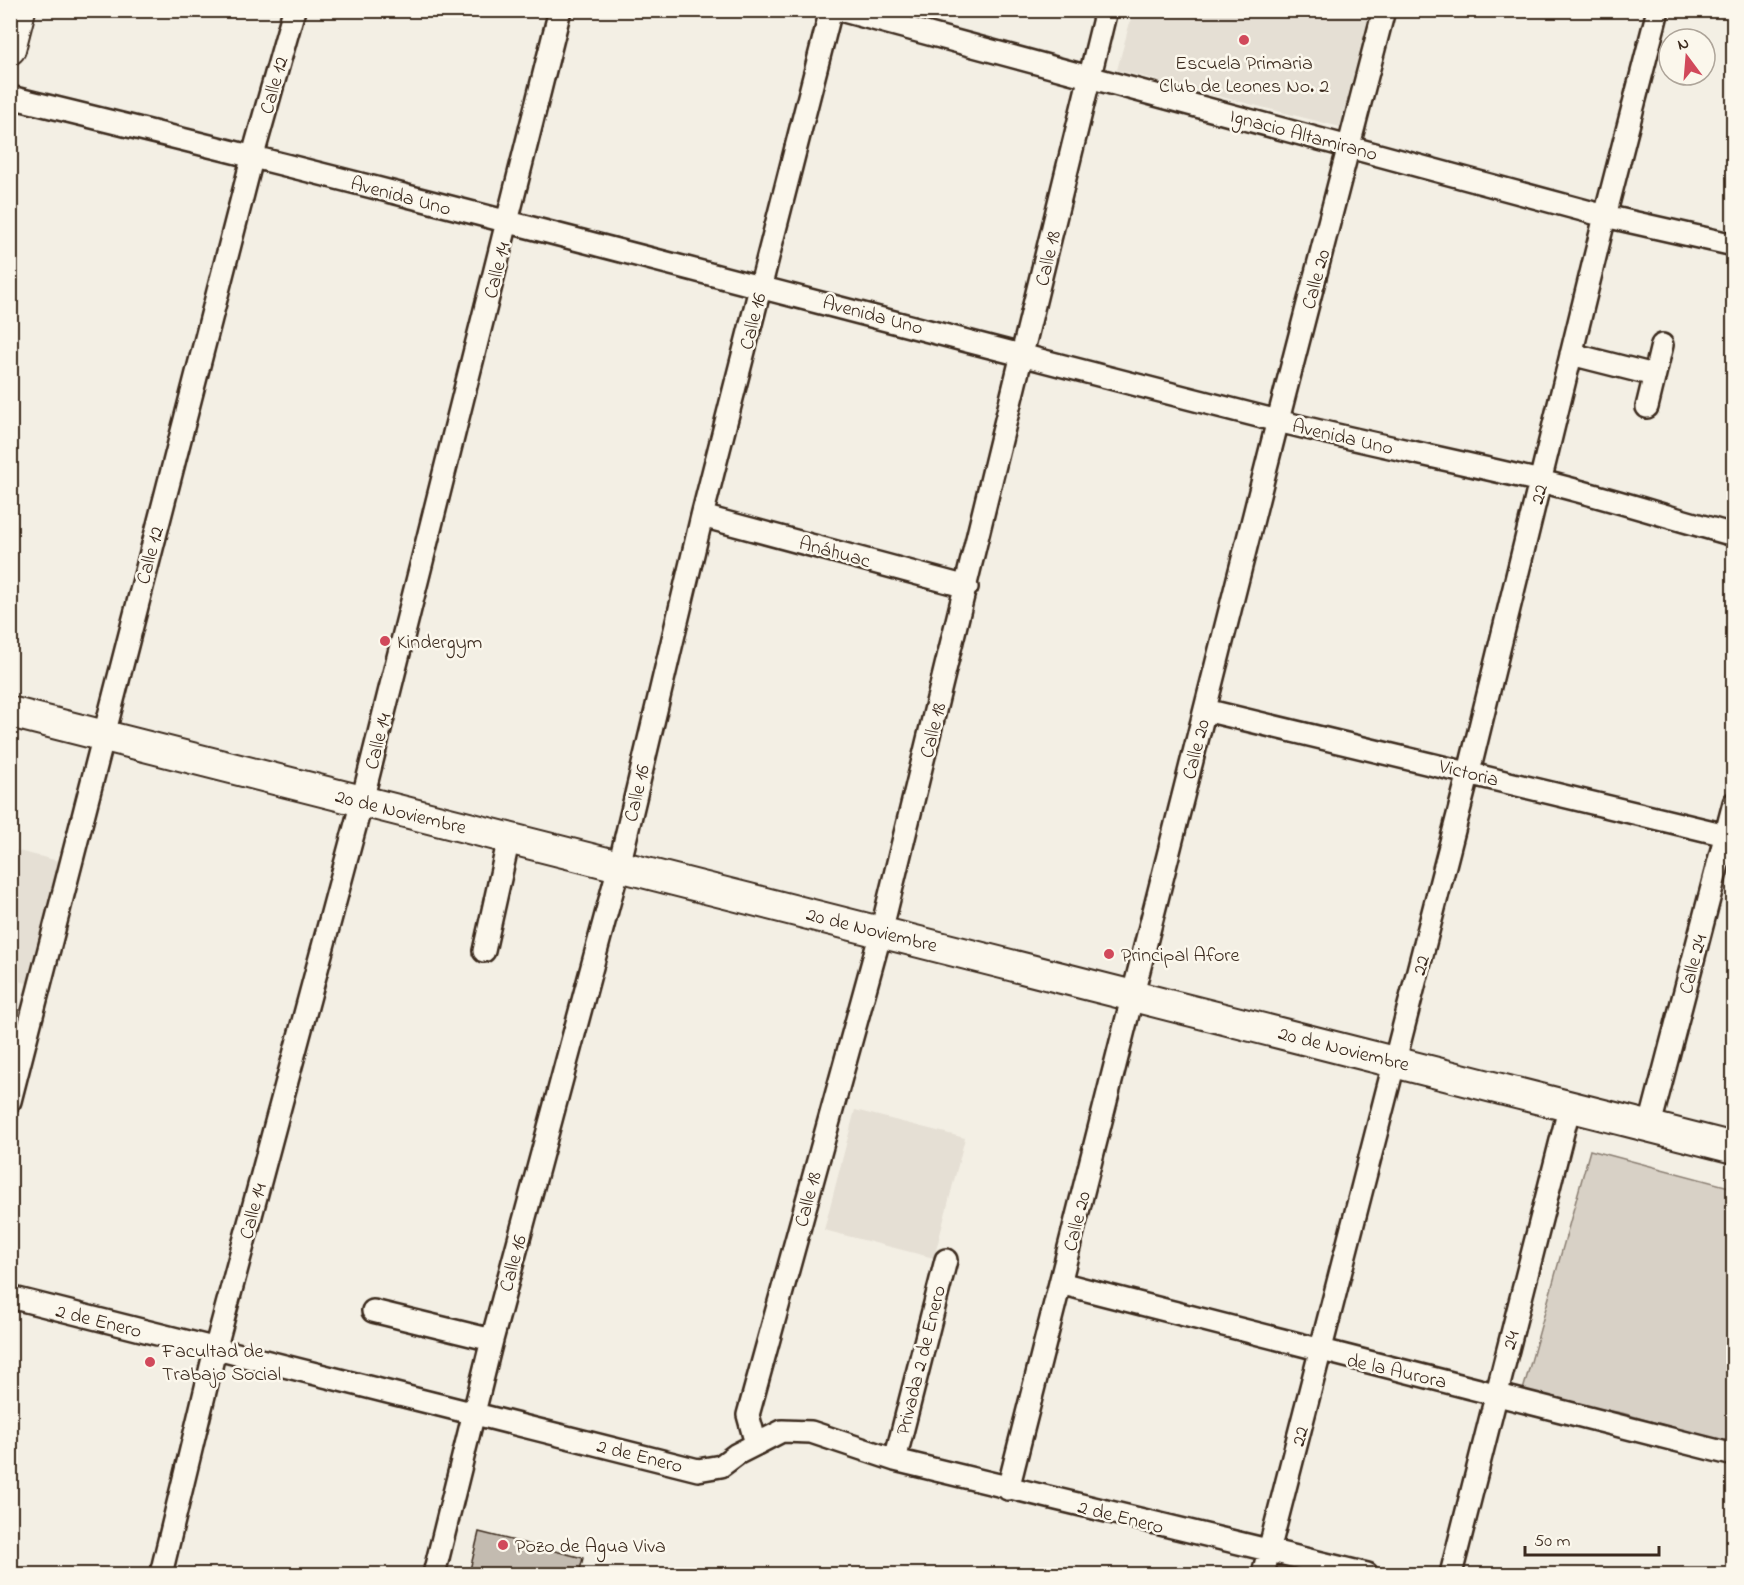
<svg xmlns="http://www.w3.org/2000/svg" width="1744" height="1585" viewBox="0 0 1744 1585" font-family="'Indie Flower',sans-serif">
	<rect width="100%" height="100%" fill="#f3efe4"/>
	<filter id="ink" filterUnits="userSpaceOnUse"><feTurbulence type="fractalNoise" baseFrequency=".0167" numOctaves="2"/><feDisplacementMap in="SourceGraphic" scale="12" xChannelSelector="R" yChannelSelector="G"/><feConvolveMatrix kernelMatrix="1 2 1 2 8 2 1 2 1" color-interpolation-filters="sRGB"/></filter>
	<g filter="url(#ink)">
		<path fill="#e5dfd4" d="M1133 11V10L1370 11 1340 127 1117 70Z
			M10 849 63 862 30 984 11 979Z
			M855 1110 965 1138 934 1258 824 1230Z"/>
		<path fill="#d8d1c6" stroke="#8a7e72" stroke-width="1.5" d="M1590 1150 1733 1188V1445L1622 1413 1522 1394Z"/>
		<path fill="#c3bbb0" stroke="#3b2a1e" stroke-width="1.5" d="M479 1532 583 1558 579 1574H469Z"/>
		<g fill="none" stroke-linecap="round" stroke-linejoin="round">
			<g stroke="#3b2a1e" stroke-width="26">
				<path id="minor" d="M840 10 1605 216 1734 245
					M10 97C433 199 853 313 1274 420 1361 442 1449 459 1536 480 1602 496 1668 517 1734 535
					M1571 354 1654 375
					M1647 407 1662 345
					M702 516 967 587
					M1205 710 1734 837
					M484 951 509 838
					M10 1101 253 155 294 10
					M1650 1125 1734 803
					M1060 1283C1284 1342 1509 1397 1734 1455
					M10 1297 698 1470 721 1466 737 1454 782 1431 811 1432 895 1460 1367 1574
					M373 1311 492 1340
					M756 1444 748 1415 881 932 1106 10
					M895 1460 946 1260
					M1008 1489 1278 420 1384 10
					M161 1574 215 1350 362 801 560 10
					M434 1574 492 1340 619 866 702 516 831 10
					M1263 1574 1469 772 1605 216 1658 10
					M1451 1574 1570 1105"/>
			</g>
			<g stroke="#3b2a1e" stroke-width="34">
				<path id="secondary" d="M10 49 20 10
					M10 712 1734 1148"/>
			</g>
			<use href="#minor" stroke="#fbf7ec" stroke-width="21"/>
			<use href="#secondary" stroke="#fbf7ec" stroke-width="30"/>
		</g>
	</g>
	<g fill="#d1495b" stroke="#fbf7ec" stroke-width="2">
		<circle cx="1244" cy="40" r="6"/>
		<circle cx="385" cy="641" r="6"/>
		<circle cx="1109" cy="954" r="6"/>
		<circle cx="150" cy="1362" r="6"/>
		<circle cx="503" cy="1545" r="6"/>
	</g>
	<g text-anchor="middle" stroke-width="5" stroke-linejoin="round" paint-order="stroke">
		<g font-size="20" fill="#3b2a1e" stroke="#fbf7ec" text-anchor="start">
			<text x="1244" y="69" text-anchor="middle">Escuela Primaria<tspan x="1244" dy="23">Club de Leones No. 2</tspan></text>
			<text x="397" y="648">Kindergym</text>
			<text x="1121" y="961">Principal Afore</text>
			<text x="162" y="1357">Facultad de<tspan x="162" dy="23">Trabajo Social</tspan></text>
			<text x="515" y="1552">Pozo de Agua Viva</text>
		</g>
		<g font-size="20" fill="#3b2a1e" stroke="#fbf7ec">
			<text transform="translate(273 85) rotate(-74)" y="7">Calle 12</text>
			<text transform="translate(1304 134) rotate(15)" y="7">Ignacio Altamirano</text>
			<text transform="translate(401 195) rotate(15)" y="7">Avenida Uno</text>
			<text transform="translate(1047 258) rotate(-77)" y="7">Calle 18</text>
			<text transform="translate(496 270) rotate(-76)" y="7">Calle 14</text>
			<text transform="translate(1315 279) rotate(-75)" y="7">Calle 20</text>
			<text transform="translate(873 314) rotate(15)" y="7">Avenida Uno</text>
			<text transform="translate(752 321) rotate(-76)" y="7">Calle 16</text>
			<text transform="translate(1343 436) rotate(13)" y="7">Avenida Uno</text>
			<text transform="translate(1538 494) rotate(-76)" y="7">22</text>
			<text transform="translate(835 551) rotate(15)" y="7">Anáhuac</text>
			<text transform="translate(149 555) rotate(-75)" y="7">Calle 12</text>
			<text transform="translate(932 730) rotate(-76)" y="7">Calle 18</text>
			<text transform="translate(377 741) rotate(-76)" y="7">Calle 14</text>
			<text transform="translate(1195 749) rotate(-76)" y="7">Calle 20</text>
			<text transform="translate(1469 772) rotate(14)" y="7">Victoria</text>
			<text transform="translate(636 793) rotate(-77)" y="7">Calle 16</text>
			<text transform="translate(401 811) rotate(14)" y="7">20 de Noviembre</text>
			<text transform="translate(872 929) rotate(14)" y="7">20 de Noviembre</text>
			<text transform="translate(1692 964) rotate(-75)" y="7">Calle 24</text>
			<text transform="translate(1420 965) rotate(-76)" y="7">22</text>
			<text transform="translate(1344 1048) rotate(14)" y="7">20 de Noviembre</text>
			<text transform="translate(807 1199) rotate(-75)" y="7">Calle 18</text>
			<text transform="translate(252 1211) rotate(-75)" y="7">Calle 14</text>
			<text transform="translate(1076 1221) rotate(-76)" y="7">Calle 20</text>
			<text transform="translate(512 1263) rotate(-75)" y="7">Calle 16</text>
			<text transform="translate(99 1320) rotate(14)" y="7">2 de Enero</text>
			<text transform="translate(1510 1340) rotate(-76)" y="7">24</text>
			<text transform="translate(920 1360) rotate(-76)" y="7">Privada 2 de Enero</text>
			<text transform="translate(1397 1370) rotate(13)" y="7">de la Aurora</text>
			<text transform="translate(1299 1436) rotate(-76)" y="7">22</text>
			<text transform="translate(640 1455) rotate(14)" y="7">2 de Enero</text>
			<text transform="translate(1121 1516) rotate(14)" y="7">2 de Enero</text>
		</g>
	</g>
	<rect width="1744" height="1585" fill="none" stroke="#fbf7ec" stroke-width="36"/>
	<rect x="18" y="18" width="1708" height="1549" fill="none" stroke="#3b2a1e" stroke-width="2" filter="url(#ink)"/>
	<g transform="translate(1687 57) rotate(344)"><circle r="28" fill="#fbf7ec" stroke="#aea59a" stroke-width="1.5"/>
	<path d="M0-4.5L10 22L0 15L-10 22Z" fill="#d1495b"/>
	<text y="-9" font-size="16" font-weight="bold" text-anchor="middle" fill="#3b2a1e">N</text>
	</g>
	<path d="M1525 1546v9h134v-9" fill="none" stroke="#3b2a1e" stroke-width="3"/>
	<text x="1534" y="1546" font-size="18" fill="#3b2a1e" stroke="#fbf7ec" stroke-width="4.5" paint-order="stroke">50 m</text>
</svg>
